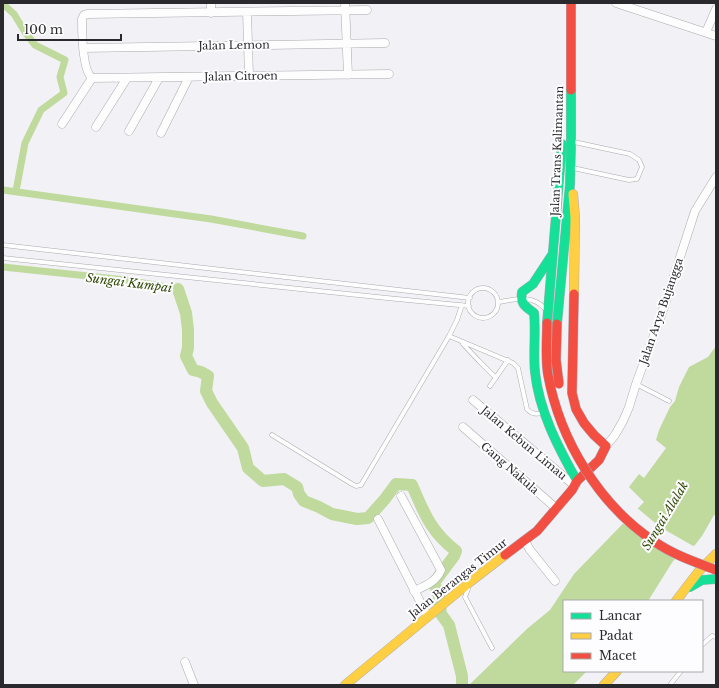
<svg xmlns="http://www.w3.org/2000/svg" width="719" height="688" viewBox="0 0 719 688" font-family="'Libre Baskerville',serif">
	<rect width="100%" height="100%" fill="#f1f1f6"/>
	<path fill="#bfda9c" d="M716 346V515H714L702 536 695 545 673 561 648 601H564V671H587L573 685H469L528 628 550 610 574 574 644 502 629 487 639 474 644 478 666 448 656 440 659 430 670 407 675 401 679 387 689 367 708 357Z"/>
	<path fill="#f1f1f6" d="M636 507 660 527 695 547 677 561 621 522Z"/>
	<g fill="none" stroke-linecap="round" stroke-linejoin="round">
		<path stroke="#bfda9c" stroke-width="7" d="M3 4 14 14 25 32 35 45 65 60 60 77 64 93 41 110 25 143 16 191
			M3 190 211 219 303 236
			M3 267 126 280 178 289"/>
		<path stroke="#bfda9c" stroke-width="12" d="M178 289 186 313 188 330V348L186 356 193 370 201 372 208 376 206 391 212 403 243 448 248 468 263 481 284 479 297 487 299 494 304 501 319 507 332 514 357 519 368 518 385 499 396 484 412 485C424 513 431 532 456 551L454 556 434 583 439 596 441 614 449 625 462 676V685"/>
		<g stroke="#ababae" stroke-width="5">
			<path id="lane" d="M573 168 629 180 637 179 642 167 639 160 630 154 574 142
				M3 245 470 298
				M3 258 387 298 469 306
				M468 303a15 15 0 1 1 30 0a15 15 0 1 1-30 0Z
				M498 302C513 300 533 294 544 308
				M449 336 513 363 518 368 527 409C532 415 537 414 544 413
				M463 344 479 361 496 378
				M636 384 669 401
				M490 386 508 360
				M272 435 352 484 356 486 361 485 449 336 457 320 462 305
				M468 589 465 597 492 648
				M702 645 712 636 716 637
				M670 685 681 671"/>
		</g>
		<g stroke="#ababae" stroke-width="9">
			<path id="street" d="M345 3 348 75
				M616 3 716 36
				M247 12 249 76
				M211 13V3
				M706 32 716 9
				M83 48 385 43
				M92 78 389 74
				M62 124 92 78C82 70 82 32 82 19L84 15 87 14 367 10
				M96 127 127 78
				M129 131 159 78
				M161 133 189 77
				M473 400 575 486
				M463 427 557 509
				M606 446 615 435 623 421 629 407 636 384 661 316 695 211 716 177
				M401 496 441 570C436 582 425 586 414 591
				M378 519 428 617
				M525 541 530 550 555 581
				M185 662 194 685"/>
		</g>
		<g stroke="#afaeba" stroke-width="10">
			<path id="fast" d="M552 255 533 284 522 292C520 304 525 306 534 313 536 333 533 352 535 372 539 411 558 447 577 481
				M547 323 562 144
				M557 324 570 184 571 144V90
				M690 587 702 580 716 579"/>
		</g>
		<g stroke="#afaeba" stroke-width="10">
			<path id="slow" d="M573 194 575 217 574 294
				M676 601 699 571 716 554
				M345 685 470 582 505 555
				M604 685 617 671"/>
		</g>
		<g stroke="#afaeba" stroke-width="10">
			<path id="jam" d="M571 3V90
				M505 555 537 531 572 490 577 481 599 460 606 446 594 435 584 423 576 409 572 393 574 294"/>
		</g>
		<use href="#lane" stroke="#fdfdfe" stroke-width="4"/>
		<use href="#street" stroke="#fdfdfe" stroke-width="8"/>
		<use href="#fast" stroke="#16e098" stroke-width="9"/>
		<use href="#slow" stroke="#ffcf43" stroke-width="9"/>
		<use href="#jam" stroke="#f24e42" stroke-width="9"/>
		<g stroke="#afaeba" stroke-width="10" stroke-linecap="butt">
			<path id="jam-bridge" d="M547 323C547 340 545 358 548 375 560 440 599 505 655 542 674 555 695 562 716 570
				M557 324 556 360 559 384"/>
		</g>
		<use href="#jam-bridge" stroke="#f24e42" stroke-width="9"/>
	</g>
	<g text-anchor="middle" stroke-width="4" stroke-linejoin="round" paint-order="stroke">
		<g font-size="11" fill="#2a2a2e" stroke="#fdfdff">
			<text transform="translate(234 45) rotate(-1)" y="4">Jalan Lemon</text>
			<text transform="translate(241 76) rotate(-1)" y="4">Jalan Citroen</text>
			<text transform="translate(557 151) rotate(-88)" y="4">Jalan Trans Kalimantan</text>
			<text transform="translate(661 311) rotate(-71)" y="4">Jalan Arya Bujangga</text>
			<text transform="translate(524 443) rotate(40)" y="4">Jalan Kebun Limau</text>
			<text transform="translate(510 468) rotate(41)" y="4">Gang Nakula</text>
			<text transform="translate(458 578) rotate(-38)" y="4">Jalan Berangas Timur</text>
		</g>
		<g font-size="12" font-style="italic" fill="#314804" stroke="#fdfdff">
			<text transform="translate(129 283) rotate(7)" y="4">Sungai Kumpai</text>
			<text transform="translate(665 516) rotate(-59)" y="4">Sungai Alalak</text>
		</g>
	</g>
	<rect width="719" height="688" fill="none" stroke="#2a2a2e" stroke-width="8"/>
	<rect x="563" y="600" width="140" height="72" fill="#fdfdff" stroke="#a9a9ab"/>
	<rect x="571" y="613" width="20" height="6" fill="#16e098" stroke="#a9a9ab"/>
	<text x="599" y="620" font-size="12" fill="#2a2a2e">Lancar</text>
	<rect x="571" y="633" width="20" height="6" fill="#ffcf43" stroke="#a9a9ab"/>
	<text x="599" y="640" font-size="12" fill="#2a2a2e">Padat</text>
	<rect x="571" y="653" width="20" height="6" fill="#f24e42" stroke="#a9a9ab"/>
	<text x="599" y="660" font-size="12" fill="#2a2a2e">Macet</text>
	<path d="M18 34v6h103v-6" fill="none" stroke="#2a2a2e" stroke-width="2"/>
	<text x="24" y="34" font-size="12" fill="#2a2a2e" stroke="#fdfdff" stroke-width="3" paint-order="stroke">100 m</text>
</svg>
